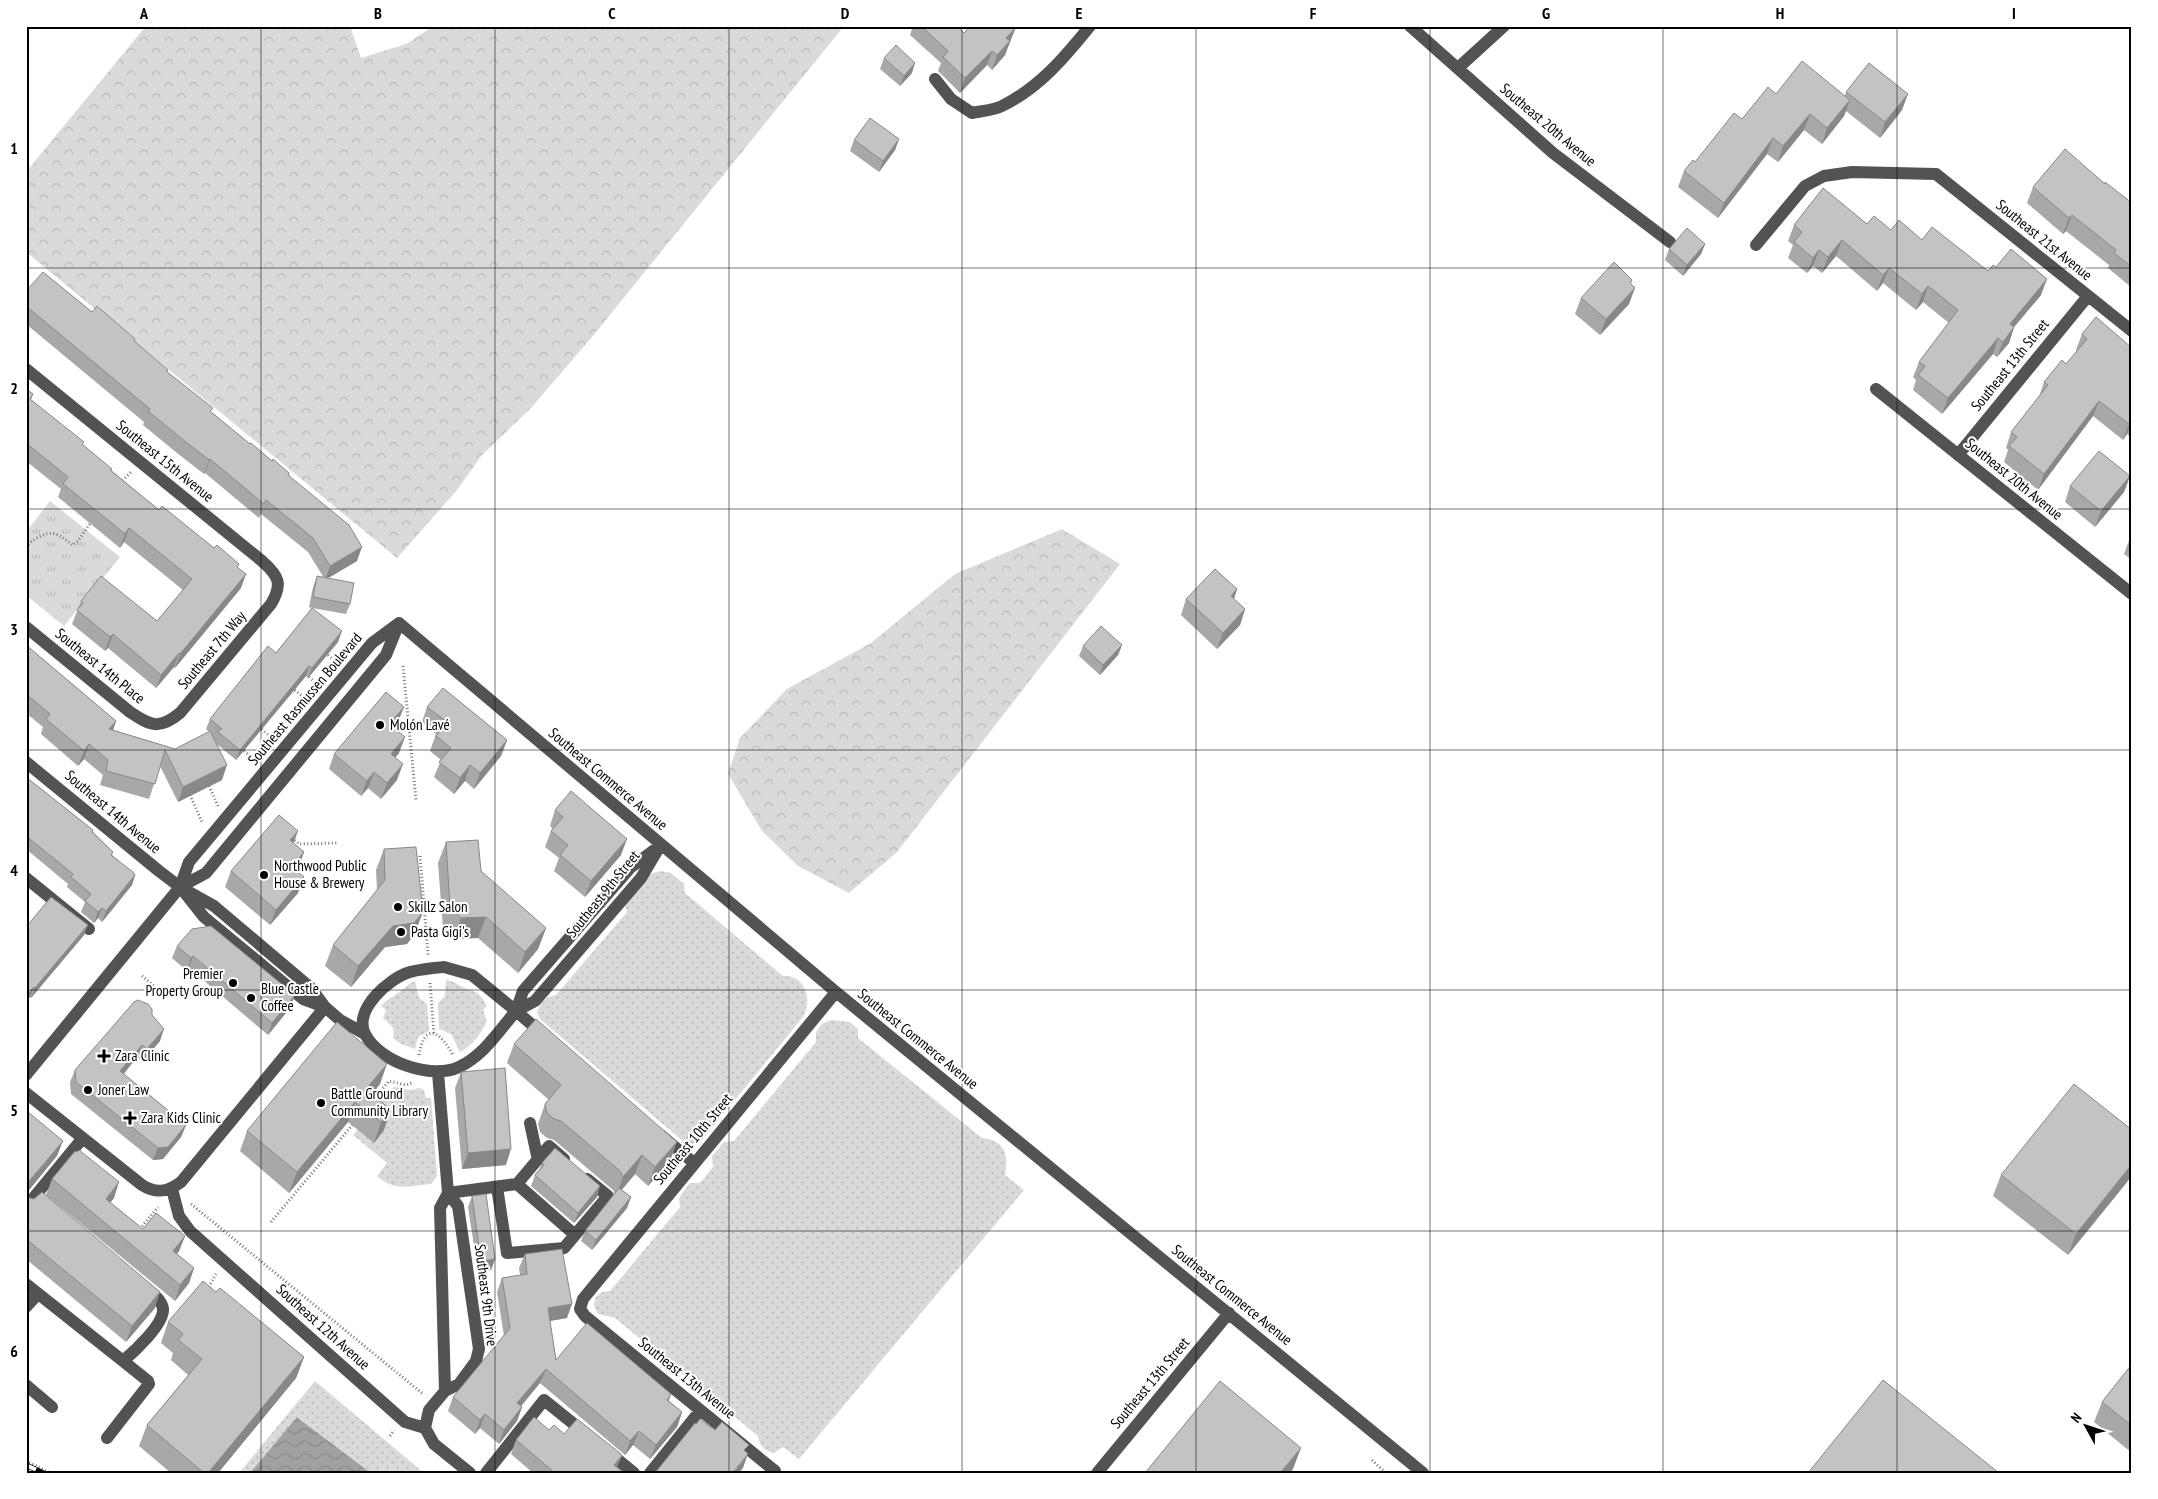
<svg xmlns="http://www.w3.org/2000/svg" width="2158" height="1499" viewBox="0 0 2158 1499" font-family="'PT Sans Narrow',sans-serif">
	<defs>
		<pattern id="grass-dots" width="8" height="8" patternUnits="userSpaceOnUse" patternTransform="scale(1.25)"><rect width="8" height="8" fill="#dadada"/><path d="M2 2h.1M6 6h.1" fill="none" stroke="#b9b9b9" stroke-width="1.8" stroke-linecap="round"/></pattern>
		<pattern id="forest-crowns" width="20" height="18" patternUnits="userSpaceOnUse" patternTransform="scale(1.25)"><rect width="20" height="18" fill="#dadada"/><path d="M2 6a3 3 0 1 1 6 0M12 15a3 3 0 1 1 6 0" fill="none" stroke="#b9b9b9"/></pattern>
		<pattern id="park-tufts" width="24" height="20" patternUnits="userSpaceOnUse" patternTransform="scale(1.25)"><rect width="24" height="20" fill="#dadada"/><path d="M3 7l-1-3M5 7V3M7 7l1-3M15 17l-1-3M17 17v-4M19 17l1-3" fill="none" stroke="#b9b9b9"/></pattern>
		<pattern id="water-waves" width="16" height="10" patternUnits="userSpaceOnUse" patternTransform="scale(1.25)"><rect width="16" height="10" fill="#a1a1a1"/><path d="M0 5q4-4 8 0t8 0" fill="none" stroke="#898989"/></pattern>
	</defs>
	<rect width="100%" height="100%" fill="#fff"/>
	<path fill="url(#grass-dots)" d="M661 871 671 873 684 884 685 893 783 976C805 974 813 1000 803 1017L701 1141 692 1144 684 1142 540 1019 537 1012C541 1002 545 997 556 995L627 912 625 905 650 874Z
		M446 980C457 982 457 985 465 988 477 992 480 993 487 1006L483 1010 487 1021C480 1035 474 1044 460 1052L451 1034 439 1029 438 1003 445 996Z
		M415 981 419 998 427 1004 429 1031 418 1037 415 1049 401 1044 393 1038C396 1027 390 1025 383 1018L386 1010 381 1006C387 999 391 998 398 993 405 989 406 985 415 981Z
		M831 1020 850 1022 858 1029V1038L982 1138C1005 1140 1009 1155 1005 1175L1024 1190 799 1459 783 1447 774 1453C764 1450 760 1447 758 1436L615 1318 598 1314 594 1306 595 1298 602 1292 610 1291 680 1207 679 1198 690 1183H700L713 1167 712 1156 724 1142 734 1141 816 1042V1032L822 1024Z
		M394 1087 409 1090 420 1088 424 1090 426 1098H431L437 1176 431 1184C408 1186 396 1192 377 1176L387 1163 353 1135Z
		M315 1381 424 1473H371L298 1417 250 1473H239Z"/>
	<path fill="url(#forest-crowns)" d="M146 26H350L361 58 406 44 434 26H844L592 337 531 408 482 455 457 490 397 558 26 252V172Z
		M1062 529 1120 564 897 852 849 893 798 866 762 831 728 774 740 738 787 689 871 643 955 574Z"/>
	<path fill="url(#park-tufts)" d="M50 501 120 557 64 626 26 595V532Z"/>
	<path fill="url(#water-waves)" d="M297 1417 371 1473H250Z"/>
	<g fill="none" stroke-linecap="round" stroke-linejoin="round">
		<path stroke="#757575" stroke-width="3" stroke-dasharray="1 2.5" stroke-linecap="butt" d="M120 483 132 471
			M26 547C31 540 46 531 55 534 61 535 68 542 73 545L78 541 91 522
			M328 655 337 663
			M403 666 416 800
			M309 677 318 685
			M292 688 306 699
			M259 727 273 739
			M244 751 255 760
			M209 786 218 806
			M190 795 202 822
			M292 838 299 844 337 843
			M420 856 428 955
			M142 976 154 986
			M430 983 434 1034
			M419 1055C425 1020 441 1033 453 1055
			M374 1099 389 1081 406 1085 412 1083
			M191 1204 423 1394
			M271 1222 354 1123
			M140 1229 158 1207
			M207 1290 216 1274
			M390 1436 394 1430
			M1372 1460 1386 1473
			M26 1461 50 1473"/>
		<path stroke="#535353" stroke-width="12" d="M1410 26 1553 153 1670 242
			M1458 68 1504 26
			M935 79 951 99 972 113C982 111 994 110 1002 106 1039 88 1065 57 1090 26
			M1756 245 1805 186 1824 176 1852 172 1936 174 2132 331
			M26 369 262 561C279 576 283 584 271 604L180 713C159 730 151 726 130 712L26 627
			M1876 389 2132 594
			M1958 455 2088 296
			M399 623 836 992 1423 1473
			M26 762 159 871 180 887 214 906 311 988 325 1007 340 1020 365 1034
			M26 878 89 929
			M180 887 206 873 386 655 399 623
			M185 893 204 917 303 999 325 1007
			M444 967 472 975 516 1011C499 1031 483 1056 459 1067 432 1080 379 1062 365 1034 353 1010 389 978 410 972 421 969 433 968 444 967Z
			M516 1011 545 1036
			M516 1011 523 991 630 868 661 845
			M516 1011 535 1001 641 878 657 851
			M26 1075 180 887 189 862 372 643 399 623
			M26 1093 142 1185C156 1194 168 1192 181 1182L325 1007
			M530 1123 538 1160
			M662 1136 694 1163
			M517 1184 549 1146 564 1159
			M497 1187 507 1253 564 1248 608 1196 587 1179
			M172 1189 179 1216 190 1231 405 1422 425 1428 434 1444 470 1473
			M448 1193 517 1184 575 1235
			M26 1207 82 1139
			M26 1284 123 1361C134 1352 164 1324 163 1309 162 1300 152 1293 146 1288
			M26 1307 38 1294
			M26 1385 52 1407
			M445 1391 440 1208 448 1193
			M425 1428 429 1410 445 1391 459 1384 476 1361 479 1349 458 1206 448 1193 438 1073
			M107 1438 149 1384 148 1381 123 1361
			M607 1451 634 1473
			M486 1473 544 1400 585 1433
			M650 1473 700 1411
			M774 1473 775 1471 585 1316 580 1309 583 1299 836 992
			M1097 1473 1229 1313"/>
		<g stroke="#000" stroke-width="5.5">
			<path id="rail" d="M26 1465 43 1473"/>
		</g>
		<use href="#rail" stroke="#fff" stroke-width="4" stroke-dasharray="11" stroke-linecap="butt"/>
	</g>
	<path fill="#a8a8a8" d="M913 26H957L964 33 1010 42 1009 43 1005 55 992 70 987 65 960 93 938 71 941 63 910 35Z
		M884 58 912 73 900 86 880 69Z
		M1846 92 1902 110 1880 138 1846 111 1844 116 1822 144 1804 130 1778 162 1767 154 1718 218 1678 187 1684 171 1695 162 1742 119 1845 96Z
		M899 139 895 150 879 172 850 151 854 140Z
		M2105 184 2132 203V288L2108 268 2109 265 2066 231 2063 234 2027 203 2033 187Z
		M1867 224 1891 230 1922 240 1988 271 2041 295 2014 327 2009 343 1997 357 1993 354 1942 414 1913 390 1916 380 1913 377 1919 362 1949 323 1923 302 1916 310 1883 283 1877 291 1836 256 1822 273 1813 266 1807 273 1788 258 1793 245 1788 241 1794 225Z
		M1705 244 1701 254 1683 276 1665 260 1669 249Z
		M1632 280 1631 284 1629 304 1600 335 1575 314 1581 298Z
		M26 291 92 312 135 339 134 341 168 370 167 372 211 412 250 444 289 473V475L357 561 328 578 350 604 346 614 312 608 338 642 308 678 306 676 236 760 218 745 222 780 178 802 160 766 149 799 100 785 103 775 84 759 78 766 41 734 43 727 26 713V645L116 721 113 730 175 749 209 732 206 729 210 719 276 653 312 608 309 607 313 587 317 576 324 578 308 552 261 514 259 518 205 473 204 474 177 453 143 425 144 422 26 324Z
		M2082 334 2132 348V438L2127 434 2123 440 2093 416 2038 490 2004 462 2008 450 2006 448 2011 432 2039 397 2044 382 2066 364 2077 351 2076 350Z
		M26 389 33 394 31 400 111 470 159 510 238 568 241 588 175 668 174 667 156 688 108 648 105 651 72 624 81 601 157 621 183 590 124 542 120 548 58 497 61 489 26 461Z
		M2130 476 2124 492 2095 527 2065 502 2070 486Z
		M2132 536V560L2124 554 2130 538Z
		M1237 589 1234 599 1245 609 1240 625 1217 649 1181 615 1186 599Z
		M1122 645 1118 655 1100 675 1079 656 1083 646Z
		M427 707 507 740 501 756 474 789 465 781 454 794 434 777 441 760 430 751 436 734 422 722Z
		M398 722 394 728 399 753 395 758 397 780 381 799 368 788 361 796 329 769 334 754Z
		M26 777 93 830V832L113 852 112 855 135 875 132 885 102 922 98 918 94 923 81 912 85 902 67 887 68 884 26 849Z
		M555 810 621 855 585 897 554 871 559 858 545 847 551 831 553 829 550 826Z
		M446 842 546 928 538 949 518 973 478 938 454 939 443 928 438 863Z
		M293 843 304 852 298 868 296 871 298 893 270 925 225 887 231 871Z
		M384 849 415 933 407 944 385 947 351 987 325 966 333 945 377 890 376 870Z
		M26 927 84 935 31 998 30 997Z
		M177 946 290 1008 268 1035 189 968 187 971 172 958Z
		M152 1015 160 1041 143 1061 137 1057 124 1074 186 1125 181 1137 163 1159 153 1160 71 1094 70 1082 75 1070Z
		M514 1044 670 1161 648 1186 635 1174 622 1190 631 1197 627 1208 592 1250 581 1241 585 1231 615 1194 613 1190 554 1140 547 1138 540 1132 538 1124 545 1104 549 1100 507 1063Z
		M461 1072 506 1165 462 1169 455 1088Z
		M380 1084 372 1094 384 1130 374 1143 348 1122 289 1193 240 1151 247 1131Z
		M2132 1130 2068 1255 1993 1196 2001 1175Z
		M77 1152 114 1198 110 1203 143 1229 185 1236 179 1251 177 1254 194 1268 189 1283 175 1301 46 1195 52 1179Z
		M542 1163 597 1197 574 1223 531 1186 535 1175 539 1170Z
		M472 1196 495 1259 491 1270 478 1272 468 1207Z
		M26 1197 155 1308 126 1342 26 1259Z
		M525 1254 567 1318 550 1321 556 1360 671 1394 669 1401 682 1412 677 1427 650 1459 633 1445 625 1455 540 1383 521 1406 522 1407 517 1421 499 1444 480 1428 475 1434 448 1411 453 1397 504 1336 497 1292 502 1278 520 1275 519 1268Z
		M216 1292 304 1357 296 1378 218 1473H171L139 1446 147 1425 188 1375 171 1360 173 1353 161 1343 168 1322Z
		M2132 1364V1453L2094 1422 2102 1402Z
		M549 1430 564 1434 617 1468 623 1473H533L511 1454 516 1440Z"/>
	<path fill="#888" d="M1016 27 1005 55 992 70 997 55 1006 38Z
		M992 51 987 65 960 93 965 78Z
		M915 63 912 73 900 86 904 76Z
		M1908 94 1902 110 1880 138 1885 122Z
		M1850 100 1844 116 1822 144 1827 128Z
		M1810 114 1804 130 1778 162 1783 146Z
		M1773 138 1767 154 1718 218 1724 203Z
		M899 139 895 150 879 172 883 161Z
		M2072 215 2066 231 2063 234 2069 218Z
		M1842 240 1836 256 1822 273 1828 257Z
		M1705 244 1701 254 1683 276 1687 265Z
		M1819 250 1813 266 1807 273 1813 258Z
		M1889 268 1883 283 1877 291 1883 275Z
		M2047 279 2041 295 2004 339 2010 324Z
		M1928 286 1923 302 1916 310 1922 294Z
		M1635 288 1629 304 1600 335 1606 319Z
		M2014 327 2009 343 1997 357 2003 342Z
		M1998 338 1993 354 1942 414 1948 398Z
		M2099 401 2093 416 2038 490 2044 474Z
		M2132 420 2127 434 2123 440 2129 424Z
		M210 459 205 473 204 474 209 460Z
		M2130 476 2124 492 2095 527 2101 511Z
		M129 528 124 542 120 548 125 534Z
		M362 547 357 561 325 580 330 566Z
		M246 574 241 588 175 668 180 654Z
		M1237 589 1232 605 1231 596Z
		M1245 609 1240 625 1217 649 1223 633Z
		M342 631 338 642 308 678 312 668Z
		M113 634 108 648 105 651 110 637Z
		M1122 645 1118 655 1100 675 1103 665Z
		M179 653 174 667 156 688 161 675Z
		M309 666 306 676 236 760 240 750Z
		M404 707 398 722 384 740 389 724Z
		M116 721 111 736 109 729Z
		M405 737 399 753 385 770 391 754Z
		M507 740 501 756 474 789 480 773Z
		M89 744 84 759 78 766 84 751Z
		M403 764 397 780 381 799 387 783Z
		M227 765 222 780 178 802 183 787Z
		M470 765 465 781 454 794 460 778Z
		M374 772 368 788 361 796 367 781Z
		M298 831 292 847 290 840Z
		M627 839 621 855 585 897 591 881Z
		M304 852 298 868 286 883 292 867Z
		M135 875 132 885 102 922 106 911Z
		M304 877 298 893 270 925 276 910Z
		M102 908 98 918 94 923 98 912Z
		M423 912 415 933 407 944 385 947 351 987 358 966 393 926Z
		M486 917 478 938 454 939 461 918Z
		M88 925 84 935 31 998 35 988Z
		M546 928 538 949 518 973 525 952Z
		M193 956 189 968 187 971 191 958Z
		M34 987 30 997 26 1002V996Z
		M295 995 290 1008 268 1035 272 1023Z
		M164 1029 160 1041 143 1061 147 1049Z
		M142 1045 137 1057 116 1083 120 1071Z
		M387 1064 380 1084 361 1107 366 1089Z
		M355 1102 348 1122 289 1193 297 1172Z
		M391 1110 384 1130 374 1143 381 1122Z
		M186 1125 181 1137 163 1159 153 1160 158 1148Z
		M63 1141 57 1156 26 1194V1185Z
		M677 1142 670 1161 648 1186 655 1167Z
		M511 1149 506 1165 462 1169 468 1153Z
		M642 1155 635 1174 616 1196 623 1177Z
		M2132 1164V1176L2068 1255 2076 1234Z
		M119 1182 114 1198 100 1215 106 1199Z
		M600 1186 597 1197 574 1223 578 1213Z
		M631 1197 627 1208 592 1250 596 1240Z
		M185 1236 179 1251 167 1266 173 1251Z
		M495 1259 491 1270 478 1272 481 1261Z
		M194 1268 189 1283 175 1301 180 1285Z
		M160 1292 155 1308 126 1342 132 1326Z
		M572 1304 567 1318 543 1322 548 1308Z
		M304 1357 296 1378 218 1473H208Z
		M546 1369 540 1383 512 1417 517 1403Z
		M522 1407 517 1421 499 1444 504 1430Z
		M682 1412 677 1427 650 1459 656 1445Z
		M485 1414 480 1428 475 1434 480 1420Z
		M639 1431 633 1445 625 1455 630 1441Z
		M1301 1448 1293 1469 1290 1473H1280Z
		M748 1454 743 1468 739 1473H733Z
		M622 1456 616 1470 614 1465Z"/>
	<path fill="#c3c3c3" stroke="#888" d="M921 26H957L964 33 970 26H1014L1016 27 1006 38 1010 41 997 55 992 51 965 78 943 57 948 51Z
		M896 45 915 63 904 76 884 58Z
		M1802 61 1850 100 1827 128 1810 114 1783 146 1773 138 1724 203 1684 171 1693 160 1695 162 1734 113 1742 119 1768 87 1776 94Z
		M1869 63 1908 94 1885 122 1846 92Z
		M870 118 899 139 883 161 854 140Z
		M2065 149 2105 184V182L2132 203V267L2114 253 2116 250 2072 215 2069 218 2033 187Z
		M1823 188 1867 224 1874 216 1891 230 1899 220 1922 240 1932 227 1988 271 1993 265 1996 267 2011 249 2047 279 2010 324 2014 327 2003 342 1998 338 1948 398 1918 375 1925 366 1919 362 1958 310 1928 286 1922 294 1889 268 1883 275 1842 240 1828 257 1819 250 1813 258 1794 242 1802 232 1794 225Z
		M1687 228 1705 244 1687 265 1669 249Z
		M1614 262 1632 280 1630 283 1635 288 1606 319 1581 298Z
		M43 272 92 312 97 306 135 339 134 341 168 370 166 371 213 408 210 411 250 444 251 443 272 461 273 459 289 473 288 475 349 525 362 547 330 566 313 538 266 500 264 504 210 459 209 460 182 439 148 411 150 409 26 306V291Z
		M2096 317 2132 348V420L2129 424 2099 401 2044 474 2009 446 2017 437 2011 432 2048 385 2044 382 2062 360 2066 364 2087 339 2082 334Z
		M26 389 33 394 30 399 84 442 82 444 112 469 110 470 159 510 162 506 214 548 217 545 239 564 237 567 246 574 180 654 179 653 161 675 113 634 110 637 77 610 83 603 81 601 101 576 157 621 192 579 129 528 125 534 103 516 63 484 68 477 26 443Z
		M2099 451 2130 476 2101 511 2070 486Z
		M1215 569 1237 589 1231 596 1245 609 1223 633 1186 599Z
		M317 576 354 583 350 604 313 597Z
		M312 608 342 631 312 668 309 666 240 750 217 731 222 729 210 719 268 646 276 653Z
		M1101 626 1122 645 1103 665 1083 646Z
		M26 645 116 721 109 729 175 749 210 731 227 765 183 787 165 750 155 784 106 771 108 760 89 744 84 751 46 719 50 714 26 694Z
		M443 688 507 740 480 773 470 765 460 778 439 762 451 748 436 736 447 722 427 707Z
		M386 692 404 707 389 724 405 737 391 754 403 764 387 783 374 772 367 781 334 754Z
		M26 777 93 830 92 832 113 852 111 855 133 872 135 875 106 911 102 908 98 912 85 901 91 894 71 877 73 874 26 836Z
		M571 791 627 839 591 881 560 855 568 845 551 831 563 817 555 810Z
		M279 815 298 831 290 840 304 852 292 867 304 877 276 910 231 871Z
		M478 840 481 871 546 928 525 952 486 917 461 918 450 907 446 842Z
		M416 847 423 912 414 923 393 926 358 966 333 945 385 880 384 849Z
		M51 897 88 925 35 988 34 987 26 996V927Z
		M211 926 295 995 272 1023 193 956 191 958 177 946 192 929Z
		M138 1000 148 1004 152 1009V1015L164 1029 147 1049 142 1045 120 1071 186 1125 168 1147 158 1148 76 1082 75 1070 134 1002Z
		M536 1019 677 1142 655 1167 642 1155 623 1177 620 1171 561 1121 554 1119 547 1113 545 1104 561 1085 514 1044Z
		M337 1022 387 1064 366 1089 391 1110 381 1122 355 1102 297 1172 247 1131Z
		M505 1068 511 1149 468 1153 461 1072Z
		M2074 1084 2132 1130V1164L2076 1234 2001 1175Z
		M28 1112 63 1141 26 1185V1113Z
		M555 1148 600 1186 578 1213 535 1175 544 1165 542 1163Z
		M79 1150 119 1182 106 1199 143 1229 156 1213 185 1236 173 1251 194 1268 180 1285 52 1179 75 1151 77 1152Z
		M619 1188 631 1197 596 1240 585 1231Z
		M42 1192 160 1292 132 1326 26 1239V1197L34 1199Z
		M486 1194 495 1259 481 1261 472 1196Z
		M562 1249 572 1304 548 1308 556 1360 587 1323 671 1394 667 1400 682 1412 656 1445 639 1431 630 1441 546 1369 517 1403 522 1407 504 1430 485 1414 480 1420 453 1397 510 1328 502 1278 527 1274 525 1254Z
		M203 1281 216 1292 220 1288 304 1357 208 1473H204L147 1425 202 1359 178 1340 183 1334 168 1322Z
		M2132 1364V1426L2102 1402Z
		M1883 1380 1999 1473H1808Z
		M1220 1381 1301 1448 1280 1473H1145Z
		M534 1417 549 1430 554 1425 564 1434 577 1419 620 1453 622 1456 614 1465 623 1473H555L516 1440Z
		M700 1419 715 1430 722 1422 749 1445 744 1450 748 1454 733 1472 734 1473H655L695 1423 696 1424Z"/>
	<path fill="none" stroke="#000" stroke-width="1" stroke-opacity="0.55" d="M261 26V1473M495 26V1473M729 26V1473M962 26V1473M1196 26V1473M1430 26V1473M1663 26V1473M1897 26V1473M26 268H2132M26 509H2132M26 750H2132M26 990H2132M26 1231H2132"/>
	<g fill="#000" stroke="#fff" stroke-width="2">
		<circle cx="380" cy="725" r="5"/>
		<circle cx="264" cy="875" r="5"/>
		<circle cx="398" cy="907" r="5"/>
		<circle cx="401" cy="932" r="5"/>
		<circle cx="233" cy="983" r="5"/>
		<circle cx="251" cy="998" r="5"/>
		<path d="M101.5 1048.5h5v5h5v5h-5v5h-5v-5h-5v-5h5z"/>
		<circle cx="88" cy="1090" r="5"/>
		<circle cx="321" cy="1103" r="5"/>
		<path d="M127.5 1110.5h5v5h5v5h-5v5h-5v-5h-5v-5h5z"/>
	</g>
	<g text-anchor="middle" stroke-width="4" stroke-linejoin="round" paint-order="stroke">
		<g font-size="15" fill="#000" stroke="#fff">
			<text transform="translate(1548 125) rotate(40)" y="5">Southeast 20th Avenue</text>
			<text transform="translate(2044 240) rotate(39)" y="5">Southeast 21st Avenue</text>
			<text transform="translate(2010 365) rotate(-51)" y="5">Southeast 13th Street</text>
			<text transform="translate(165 461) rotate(39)" y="5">Southeast 15th Avenue</text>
			<text transform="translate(2014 479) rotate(39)" y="5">Southeast 20th Avenue</text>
			<text transform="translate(212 650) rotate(-50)" y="5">Southeast 7th Way</text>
			<text transform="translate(100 666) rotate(39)" y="5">Southeast 14th Place</text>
			<text transform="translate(305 699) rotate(-50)" y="5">Southeast Rasmussen Boulevard</text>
			<text transform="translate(608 779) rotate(40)" y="5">Southeast Commerce Avenue</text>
			<text transform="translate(113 812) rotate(40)" y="5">Southeast 14th Avenue</text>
			<text transform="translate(603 894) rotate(-51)" y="5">Southeast 9th Street</text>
			<text transform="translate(918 1039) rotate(39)" y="5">Southeast Commerce Avenue</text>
			<text transform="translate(693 1139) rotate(-50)" y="5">Southeast 10th Street</text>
			<text transform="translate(486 1295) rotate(83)" y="5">Southeast 9th Drive</text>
			<text transform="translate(1232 1295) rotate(39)" y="5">Southeast Commerce Avenue</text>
			<text transform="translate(323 1327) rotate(42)" y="5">Southeast 12th Avenue</text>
			<text transform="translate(687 1378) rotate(39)" y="5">Southeast 13th Avenue</text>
			<text transform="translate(1150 1383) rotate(-50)" y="5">Southeast 13th Street</text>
		</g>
		<g font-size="15" fill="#000" stroke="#fff" text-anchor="start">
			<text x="390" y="730">Molón Lavé</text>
			<text x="274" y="871">Northwood Public<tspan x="274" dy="17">House &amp; Brewery</tspan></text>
			<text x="408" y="912">Skillz Salon</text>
			<text x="411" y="937">Pasta Gigi's</text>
			<text x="223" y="979" text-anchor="end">Premier<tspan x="223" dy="17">Property Group</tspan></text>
			<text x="261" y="994">Blue Castle<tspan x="261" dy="17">Coffee</tspan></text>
			<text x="115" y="1061">Zara Clinic</text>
			<text x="98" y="1095">Joner Law</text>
			<text x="331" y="1099">Battle Ground<tspan x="331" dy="17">Community Library</tspan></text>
			<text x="141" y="1123">Zara Kids Clinic</text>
		</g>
	</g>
	<rect width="2158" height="1499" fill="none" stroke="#ffffff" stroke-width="55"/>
	<g transform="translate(2086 1426) rotate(310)" stroke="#ffffff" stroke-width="4" paint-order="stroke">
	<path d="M0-4L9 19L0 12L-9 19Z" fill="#000000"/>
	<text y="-8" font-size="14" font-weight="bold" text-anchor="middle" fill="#000000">N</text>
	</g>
	<rect x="28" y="28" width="2102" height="1444" fill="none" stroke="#000" stroke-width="2"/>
	<g font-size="16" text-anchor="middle" font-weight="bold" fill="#000">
		<text x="144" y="19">A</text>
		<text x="378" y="19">B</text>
		<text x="612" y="19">C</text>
		<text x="845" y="19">D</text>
		<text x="1079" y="19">E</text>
		<text x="1313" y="19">F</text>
		<text x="1546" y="19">G</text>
		<text x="1780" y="19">H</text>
		<text x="2014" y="19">I</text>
		<text x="14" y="154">1</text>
		<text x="14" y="394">2</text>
		<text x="14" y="635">3</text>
		<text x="14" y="876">4</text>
		<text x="14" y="1116">5</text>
		<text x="14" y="1357">6</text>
	</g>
</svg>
